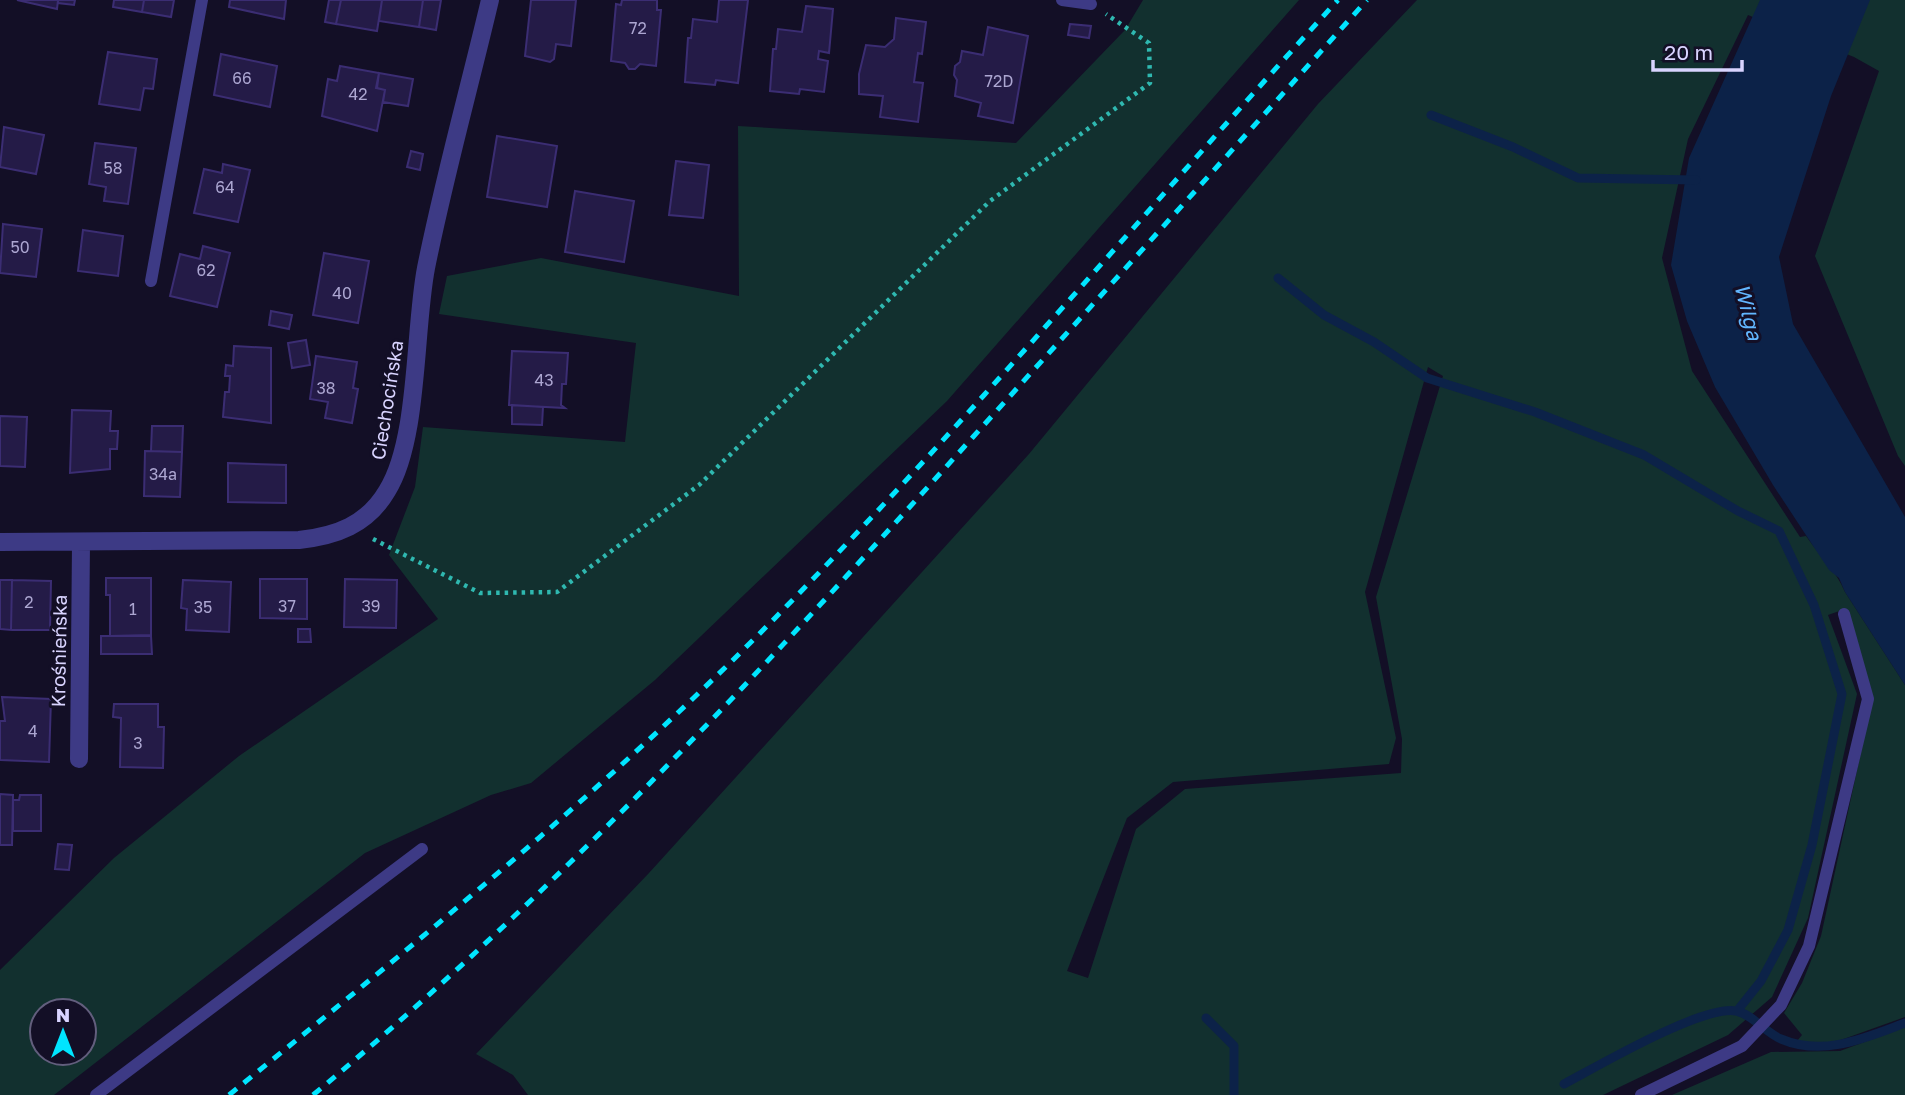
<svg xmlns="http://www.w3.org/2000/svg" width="1905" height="1095" viewBox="0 0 1905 1095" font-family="'Golos Text',sans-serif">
	<rect width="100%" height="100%" fill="#130f26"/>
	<path fill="#12302f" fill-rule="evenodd" d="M1143 0H1299L947 401 655 680 531 783 491 795 365 853 54 1095H0V970L114 858 239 756 438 619 389 555 415 487 423 427 625 442 636 343 439 314 447 276 541 258 739 296 738 126 1016 143 1125 30ZM42 1011H84V1053H42Z
		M1417 0H1905V466L1898 456 1815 256 1879 71 1854 57 1748 15 1688 139 1662 258 1692 371 1800 537 1806 536C1819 555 1837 572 1845 592L1905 685V1017L1824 1046 1797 1041 1802 1035 1784 1013 1802 983 1821 936 1873 697 1845 609 1828 615 1857 694 1808 918 1772 997 1728 1035 1603 1095H528L513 1075 476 1054 649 873 1029 454 1318 104ZM1428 367 1443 376 1376 597 1402 739 1401 773 1185 789 1136 829 1088 978 1067 971 1127 818 1173 782 1389 764 1396 738 1365 592Z
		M1905 1027V1095H1672L1771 1052 1840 1051Z"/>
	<path fill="#0c2248" d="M1760 0H1870L1831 96 1779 257 1793 324 1905 517V685L1845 592 1839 578 1829 570 1773 485 1715 387 1687 321 1671 265 1689 158Z"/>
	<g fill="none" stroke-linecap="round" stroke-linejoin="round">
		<path stroke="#0c2248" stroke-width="9" d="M1431 115 1513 147 1578 178 1696 180
			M1278 278 1324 315 1374 342 1427 378 1535 412 1644 455 1738 511 1779 531 1814 605 1842 694 1812 845 1788 930 1761 981 1737 1011
			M1206 1018 1234 1046V1095
			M1564 1084C1598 1066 1702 1005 1736 1011 1752 1014 1766 1033 1781 1039 1823 1057 1865 1038 1905 1023"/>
	</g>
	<path fill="#241b47" stroke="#3b2d73" stroke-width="2" d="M17 0H58L57 9Z
		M58 0H75L74 5 58 3Z
		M114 0H144L142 12 113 7Z
		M144 0H174L171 17 142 12Z
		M230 0H286L284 19 229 7Z
		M329 0H341L336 24 325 22Z
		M341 0H382L377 31 336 24Z
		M382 0H423L419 27 379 21Z
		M423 0H441L436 30 419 27Z
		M531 0H576L571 46 556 44 554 59 550 62 525 56Z
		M622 0H657V10H661L656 66 640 64 635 69H629L625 63 611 61 616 4 621 5Z
		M719 0H748L738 83 716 80 715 85 685 82 688 38H691L693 19 717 22Z
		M806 6 833 9 829 53 819 51 818 59 828 61 824 92 800 89 799 94 770 91 773 49H776L778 29 802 32Z
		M896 18 926 22 922 54 918 53 914 82 923 83 918 122 880 117 883 96 859 94V74L866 45 885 47 894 39Z
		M1070 24 1091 26 1089 38 1068 35Z
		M988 27 1028 36 1013 123 978 116 981 103 955 96 957 80 954 75 955 66 960 62 962 51 983 55Z
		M108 52 157 59 153 89 144 88 140 110 99 104Z
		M221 54 277 66 270 107 214 95Z
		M340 66 379 73 376 88 385 90 377 131 322 116 328 79 337 81Z
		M379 73 413 79 408 106 383 102 385 90 377 88Z
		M4 127 44 135 36 174 0 167Z
		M497 136 557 146 547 207 487 197Z
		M95 143 136 148 128 204 104 201 106 187 89 184Z
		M411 151 423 154 420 170 407 167Z
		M676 161 709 165 703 218 669 215Z
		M223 164 250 170 238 222 194 213 204 169 222 173Z
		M575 191 634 201 624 262 565 252Z
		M3 224 42 229 36 277 0 273Z
		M83 230 123 236 118 276 78 271Z
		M203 246 230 253 217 307 170 296 180 254 200 259Z
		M324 253 369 261 358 323 313 315Z
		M271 311 292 315 289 329 269 325Z
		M306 340 310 365 292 368 288 343Z
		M234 346 271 348V423L223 417 225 392H229L230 376H225L226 365 233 366Z
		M512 351 568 353 566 384H562L561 405 565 408 509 405Z
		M316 356 357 362 353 388 358 389 352 423 325 418 328 402 310 399Z
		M512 405 543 407 542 425 512 424Z
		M72 410 111 411 110 431H118L117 449H110V469L70 473Z
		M0 416 27 417 25 467 0 466Z
		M152 426H183L182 452 151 451Z
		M145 451 182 452 180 497 144 496Z
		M228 463 286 465V503L228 502Z
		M106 578H151V635L110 636V595H106Z
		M260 579H307V619L260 618Z
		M345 579 397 580 396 628 344 627Z
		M0 580H12L11 630 0 629Z
		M12 580 51 581 50 630H11Z
		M183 580 231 582 229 632 186 630 187 609 181 608Z
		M298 629H310L311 642H298Z
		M101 636H151L152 654H101Z
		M2 697 51 699 49 762 0 760V721H5Z
		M114 704H158V727H164L163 768 120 767 121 718 113 717Z
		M0 794 13 795 12 845H0Z
		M20 795H41V831H13V800H19Z
		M58 844 72 845 69 870 55 869Z"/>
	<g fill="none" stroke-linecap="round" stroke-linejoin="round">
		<path stroke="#2fb8b0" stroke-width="4.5" stroke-dasharray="3.5 5" stroke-linecap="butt" d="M373 539 480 593 557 592 699 485 990 201 1150 83 1149 43 1106 14"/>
		<path stroke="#3d3a85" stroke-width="12" d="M1062 0 1091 4
			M151 281 202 0
			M96 1095 422 849
			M1641 1095 1742 1046 1781 1005 1809 946 1868 699 1844 614"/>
		<path stroke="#3d3a85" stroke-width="18" d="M0 542 299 540C336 536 367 525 387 491 419 440 414 330 426 268 444 178 469 89 490 0
			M79 759 81 543"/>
		<path stroke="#00e5ff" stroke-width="5" stroke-dasharray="10 9" stroke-linecap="butt" d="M229 1095C418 941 607 789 778 615 972 417 1151 204 1338 0
			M313 1095C553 896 765 668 973 437 1105 291 1236 146 1367 0"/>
	</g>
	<g text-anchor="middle" stroke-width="6" stroke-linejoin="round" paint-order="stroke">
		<g font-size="16" fill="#aca6d1">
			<text x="638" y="34">72</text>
			<text x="242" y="84">66</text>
			<text x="999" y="87">72D</text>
			<text x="358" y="100">42</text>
			<text x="113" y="174">58</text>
			<text x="225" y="193">64</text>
			<text x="20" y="253">50</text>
			<text x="206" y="276">62</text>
			<text x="342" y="299">40</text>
			<text x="544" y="386">43</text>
			<text x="326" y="394">38</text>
			<text x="163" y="480">34a</text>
			<text x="29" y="608">2</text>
			<text x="287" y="612">37</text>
			<text x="371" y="612">39</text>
			<text x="203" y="613">35</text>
			<text x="133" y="615">1</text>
			<text x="33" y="737">4</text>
			<text x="138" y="749">3</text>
		</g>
		<g font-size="19" fill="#d9d4ff" stroke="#130f26">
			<text transform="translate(387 400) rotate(-81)" y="7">Ciechocińska</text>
			<text transform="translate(59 651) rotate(-89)" y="7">Krośnieńska</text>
		</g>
		<g font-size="21" font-style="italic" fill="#62b6ff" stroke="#130f26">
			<text transform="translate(1748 312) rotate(76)" y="7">Wilga</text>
		</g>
	</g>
	<g transform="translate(63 1032)"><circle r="33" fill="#130f26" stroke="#625e7d" stroke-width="2"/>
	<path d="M0-5L12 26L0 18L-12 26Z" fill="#00e5ff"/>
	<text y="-10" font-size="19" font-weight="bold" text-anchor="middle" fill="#d9d4ff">N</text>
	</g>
	<path d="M1653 60v10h89v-10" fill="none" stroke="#d9d4ff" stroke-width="3.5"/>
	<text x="1664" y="60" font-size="21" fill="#d9d4ff" stroke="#130f26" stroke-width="5" paint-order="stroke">20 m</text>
</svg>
